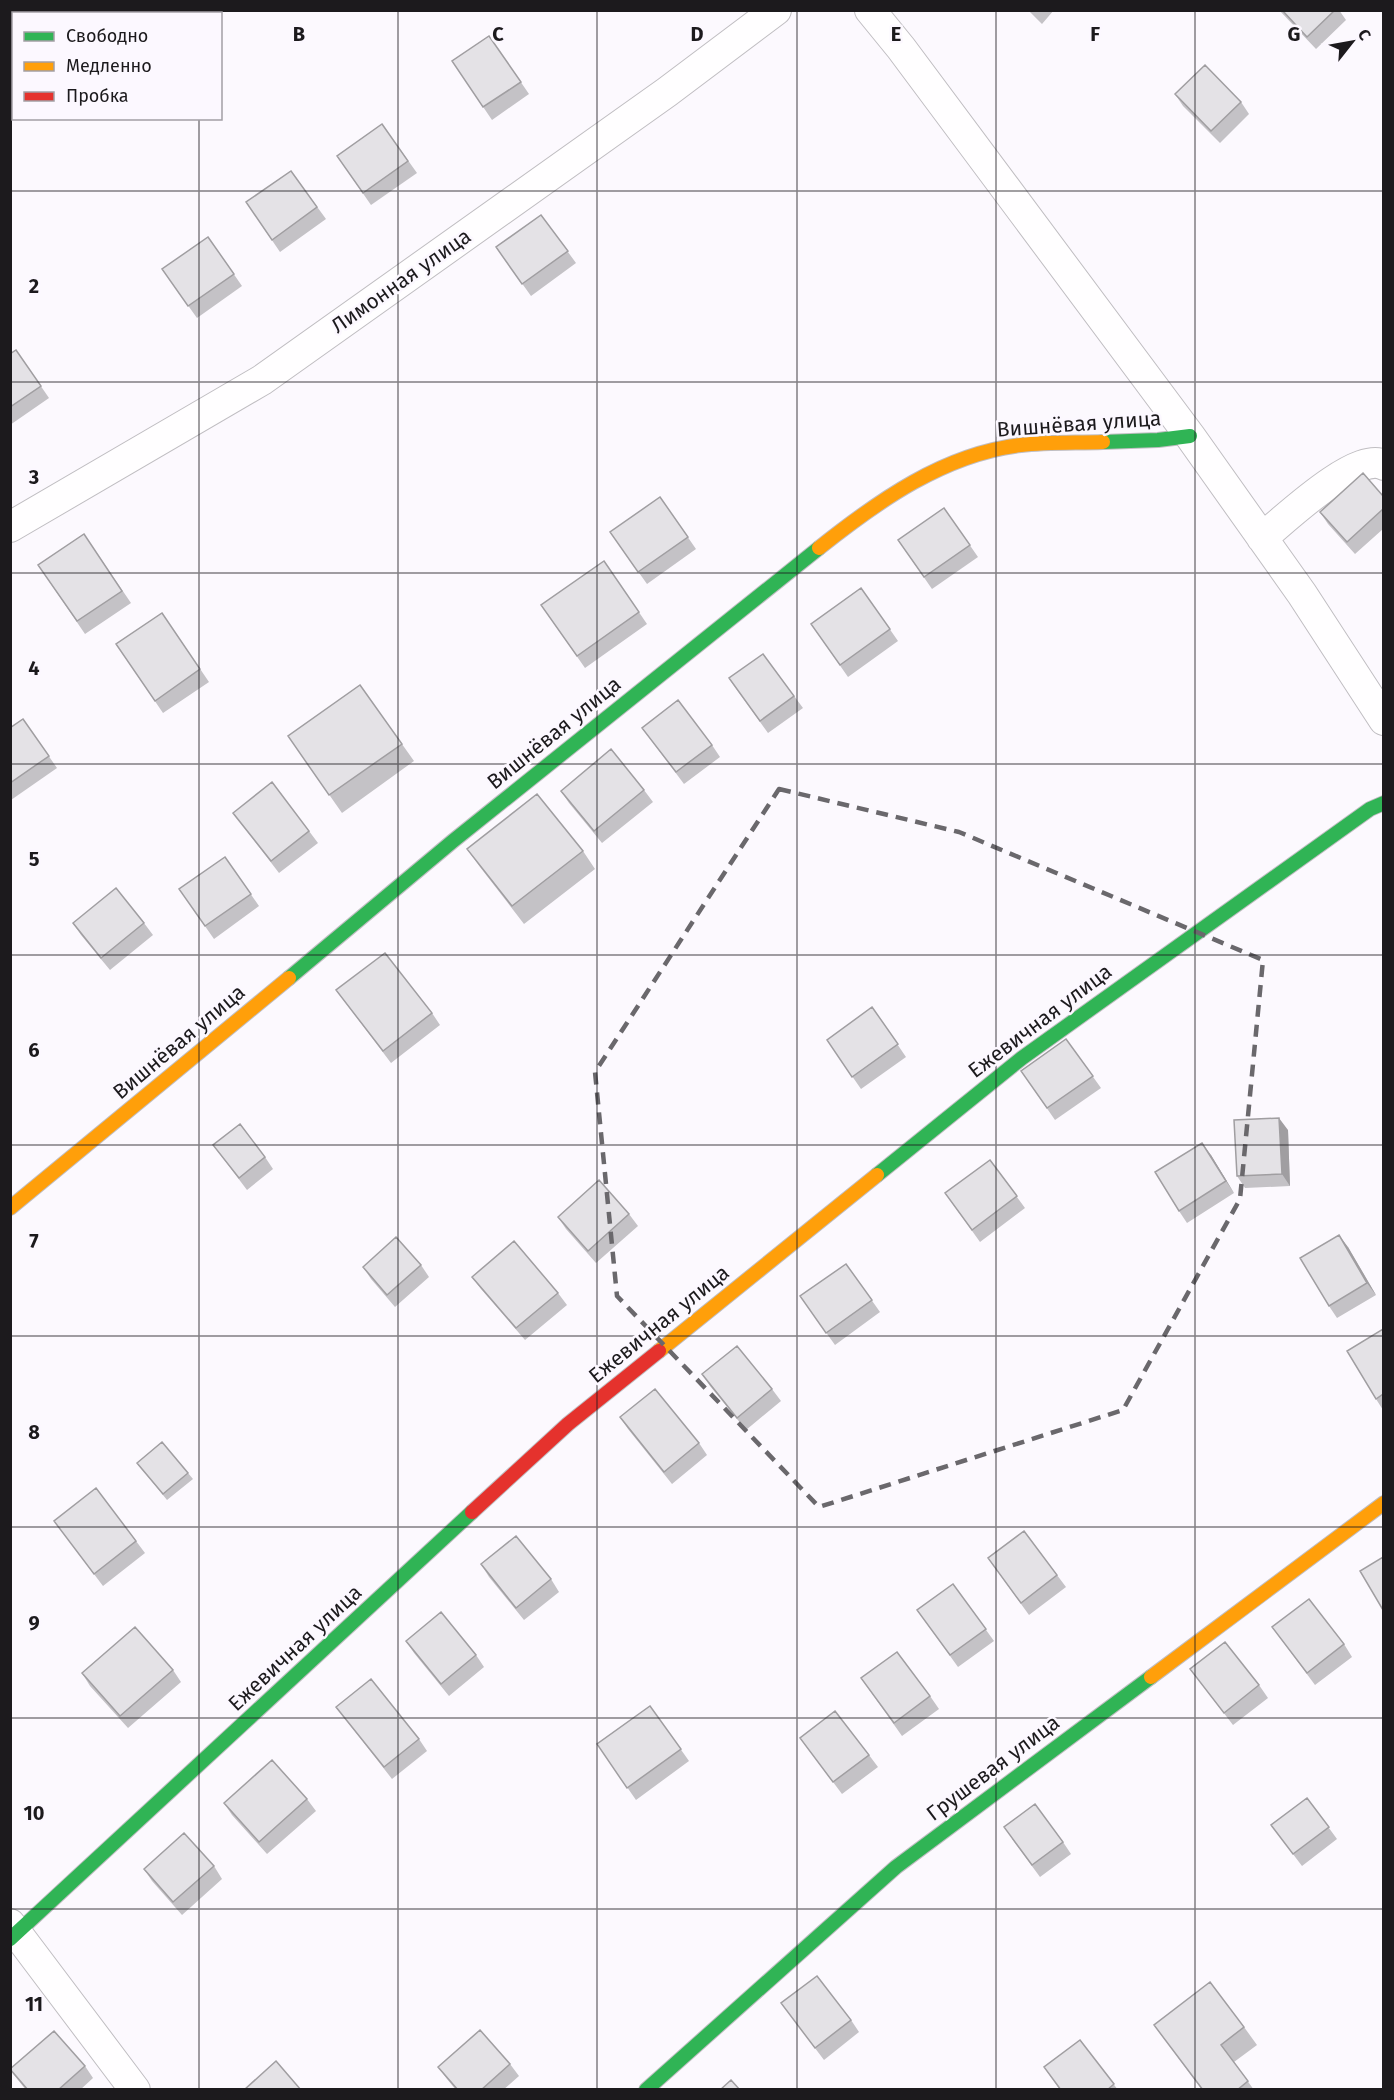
<svg xmlns="http://www.w3.org/2000/svg" width="1394" height="2100" viewBox="0 0 1394 2100" font-family="'Fira Sans',sans-serif">
	<rect width="100%" height="100%" fill="#fcf9fe"/>
	<g fill="none" stroke-linecap="round" stroke-linejoin="round">
		<g stroke="#c0bec2" stroke-width="32">
			<path id="street" d="M870 10 901 48 1190 436 1302 594 1384 720
				M10 527 262 380 667 92 776 10
				M1262 538C1283 521 1357 450 1384 465
				M10 1924 135 2090"/>
		</g>
		<g stroke="#c0bec2" stroke-width="16">
			<path id="fast" d="M1103 442 1158 440 1190 436
				M289 978 453 841 819 548
				M877 1175 1022 1058 1370 809 1384 803
				M10 1939 472 1512
				M646 2090 896 1867 1151 1677"/>
		</g>
		<g stroke="#c0bec2" stroke-width="16">
			<path id="slow" d="M819 548C878 501 944 454 1021 445 1047 442 1076 443 1103 442
				M10 1208 289 978
				M659 1351 877 1175
				M1151 1677 1384 1503"/>
		</g>
		<g stroke="#c0bec2" stroke-width="16">
			<path id="jam" d="M472 1512 568 1424 659 1351"/>
		</g>
		<use href="#street" stroke="#fffeff" stroke-width="30"/>
		<use href="#fast" stroke="#30b455" stroke-width="14"/>
		<use href="#slow" stroke="#ff9f0a" stroke-width="14"/>
		<use href="#jam" stroke="#e5322d" stroke-width="14"/>
	</g>
	<path fill="#c4c2c6" d="M10 10H71L73 14H14V59L10 61Z
		M1028 10H1054L1042 24Z
		M1279 10H1339L1346 20 1316 49Z
		M489 36 529 94 492 120 452 61Z
		M1175 94 1241 102 1249 114 1220 143 1183 106Z
		M382 124 417 173 371 205 337 156Z
		M291 171 326 219 280 252 246 202Z
		M541 215 576 263 531 296 496 247Z
		M208 237 242 286 197 318 162 269Z
		M16 350 49 398 10 425V354Z
		M1383 496V529L1355 554 1328 524 1320 512Z
		M660 497 696 549 647 584 610 532Z
		M944 508 978 557 932 589 898 540Z
		M84 534 131 603 85 634 38 565Z
		M604 561 647 624 585 668 541 605Z
		M861 588 898 641 848 677 811 624Z
		M162 613 209 682 163 713 116 644Z
		M763 654 803 708 768 733 729 679Z
		M360 685 414 761 342 813 288 736Z
		M23 719 57 768 11 800 10 799V728Z
		M642 728 712 745 720 757 684 784Z
		M644 790 653 802 602 843 569 803 561 791Z
		M233 813 309 831 318 843 279 873Z
		M467 849 583 851 595 869 524 924 480 867Z
		M225 857 259 906 214 939 179 889Z
		M73 923H144L153 935 110 970 81 935Z
		M336 990 432 1013 440 1025 391 1063Z
		M872 1007 906 1057 861 1089 827 1040Z
		M1066 1039 1101 1088 1055 1120 1021 1071Z
		M1288 1130 1290 1186 1245 1188 1237 1176Z
		M213 1145 265 1157 273 1169 247 1190Z
		M1211 1155 1234 1193 1187 1223 1179 1211Z
		M990 1160 1025 1208 980 1242 945 1193Z
		M629 1214 638 1226 596 1263 566 1229 558 1217Z
		M1348 1247 1376 1295 1337 1318 1329 1306Z
		M846 1264 880 1312 835 1345 800 1296Z
		M421 1265 429 1277 395 1307 371 1279 363 1267Z
		M472 1277 558 1293 567 1305 525 1340 481 1289Z
		M1383 1329V1410L1376 1399Z
		M702 1374 772 1389 781 1401 746 1430 710 1386Z
		M620 1417 699 1443 707 1455 672 1484 628 1429Z
		M137 1463 188 1473 193 1479 167 1500Z
		M54 1521 136 1541 145 1553 103 1586Z
		M988 1558 1057 1575 1066 1587 1029 1615Z
		M481 1564 551 1579 559 1592 524 1620 489 1577Z
		M953 1584 994 1641 958 1667 917 1610Z
		M1272 1627 1344 1644 1352 1657 1315 1685Z
		M406 1641 476 1655 484 1667 449 1696 414 1653Z
		M1190 1669 1259 1685 1268 1698 1233 1725Z
		M173 1670 181 1682 128 1728 90 1686 82 1673Z
		M861 1678 930 1696 939 1709 902 1736Z
		M650 1706 689 1761 636 1800 597 1744Z
		M336 1707 419 1739 427 1751 392 1779Z
		M800 1738 869 1755 878 1767 842 1794Z
		M1307 1798 1337 1839 1302 1866 1271 1825Z
		M307 1799 316 1811 267 1854 232 1815 224 1803Z
		M1012 1839 1063 1842 1071 1854 1040 1877Z
		M214 1866 222 1879 182 1915 152 1881 144 1869Z
		M781 2003 851 2020 859 2032 824 2060Z
		M1154 2025 1244 2027 1257 2045 1234 2062 1254 2090H1202Z
		M1080 2040 1118 2090H1060L1044 2067Z
		M510 2064 519 2076 503 2090H456L447 2079 438 2067Z
		M85 2066 93 2078 80 2090H26L10 2070Z"/>
	<path fill="#a09ea1" d="M1279 1118 1288 1130 1290 1186 1282 1174Z
		M1202 1143 1211 1155 1234 1193 1226 1181Z
		M1339 1235 1348 1247 1376 1295 1367 1283Z"/>
	<path fill="#e4e2e6" stroke="#a09ea1" stroke-width="1.5" d="M10 10H58L53 14H14V41L10 43Z
		M1282 10H1335L1307 37Z
		M489 36 521 82 483 107 452 61Z
		M1205 65 1241 102 1211 131 1175 94Z
		M382 124 408 161 363 193 337 156Z
		M291 171 317 207 272 240 246 202Z
		M541 215 568 251 522 284 496 247Z
		M208 237 234 274 188 306 162 269Z
		M16 350 41 386 10 407V354Z
		M1363 473 1383 496V509L1347 542 1320 512Z
		M660 497 688 537 638 572 610 532Z
		M944 508 970 545 924 577 898 540Z
		M84 534 122 591 77 621 38 565Z
		M604 561 639 612 577 656 541 605Z
		M861 588 890 629 840 665 811 624Z
		M162 613 200 669 155 701 116 644Z
		M763 654 794 696 760 721 729 678Z
		M360 685 402 744 329 795 288 736Z
		M678 700 712 745 676 772 642 728Z
		M23 719 49 756 10 783V728Z
		M611 749 644 790 594 831 561 791Z
		M272 782 309 831 271 861 233 813Z
		M537 794 583 851 512 906 467 849Z
		M225 857 251 894 205 926 179 889Z
		M116 888 144 923 101 958 73 923Z
		M385 953 432 1013 383 1051 336 990Z
		M872 1007 898 1044 852 1077 827 1040Z
		M1066 1039 1093 1076 1047 1108 1021 1071Z
		M1279 1118 1282 1174 1237 1176 1234 1120Z
		M240 1124 265 1157 239 1178 213 1145Z
		M1202 1143 1226 1181 1179 1211 1155 1172Z
		M990 1160 1017 1196 972 1230 945 1193Z
		M599 1180 629 1214 588 1251 558 1217Z
		M1339 1235 1367 1283 1329 1306 1300 1258Z
		M396 1237 421 1265 387 1295 363 1267Z
		M514 1241 558 1293 516 1328 472 1277Z
		M846 1264 872 1300 826 1333 800 1296Z
		M1383 1329V1394L1376 1399 1347 1351Z
		M737 1346 772 1389 737 1418 702 1374Z
		M655 1389 699 1443 664 1472 620 1417Z
		M162 1442 188 1473 163 1494 137 1463Z
		M96 1488 136 1541 94 1574 54 1521Z
		M1024 1531 1057 1575 1021 1603 988 1558Z
		M516 1536 551 1579 516 1608 481 1564Z
		M1383 1557V1610L1360 1571Z
		M953 1584 986 1629 950 1655 917 1610Z
		M1309 1599 1344 1644 1307 1673 1272 1627Z
		M441 1612 476 1655 441 1684 406 1641Z
		M135 1627 173 1670 120 1716 82 1673Z
		M1225 1642 1259 1685 1224 1713 1190 1669Z
		M897 1652 930 1696 894 1723 861 1678Z
		M371 1679 419 1739 384 1767 336 1707Z
		M650 1706 681 1749 627 1788 597 1744Z
		M835 1711 869 1755 833 1782 800 1738Z
		M272 1760 307 1799 259 1842 224 1803Z
		M1307 1798 1329 1827 1293 1854 1271 1825Z
		M1035 1804 1063 1842 1032 1865 1004 1827Z
		M184 1833 214 1866 173 1902 144 1869Z
		M817 1976 851 2020 815 2048 781 2003Z
		M1210 1982 1244 2027 1221 2045 1248 2081 1237 2090H1203L1154 2025Z
		M480 2030 510 2064 481 2090H458L438 2067Z
		M54 2031 85 2066 58 2090H28L10 2069Z
		M1080 2040 1114 2084 1107 2090H1061L1044 2067Z
		M276 2061 301 2090H244Z
		M731 2080 740 2090H720Z"/>
	<path fill="none" stroke="#6a686c" stroke-width="4.5" stroke-dasharray="12 8" stroke-linejoin="round" d="M779 789 959 832 1263 960 1240 1199 1123 1410 819 1507 617 1296 595 1072Z"/>
	<path fill="none" stroke="#1c1a1d" stroke-width="1.5" stroke-opacity="0.55" d="M199 10V14M398 10V2090M597 10V2090M797 10V2090M996 10V2090M1195 10V2090M199 118V2090M10 191H1384M10 382H1384M10 573H1384M10 764H1384M10 955H1384M10 1145H1384M10 1336H1384M10 1527H1384M10 1718H1384M10 1909H1384"/>
	<g text-anchor="middle" stroke-width="5" stroke-linejoin="round" paint-order="stroke">
		<g font-size="21" fill="#1c1a1d" stroke="#fcf8ff">
			<text transform="translate(401 281) rotate(-35)" y="7">Лимонная улица</text>
			<text transform="translate(1079 424) rotate(-4)" y="7">Вишнёвая улица</text>
			<text transform="translate(554 733) rotate(-39)" y="7">Вишнёвая улица</text>
			<text transform="translate(1040 1021) rotate(-37)" y="7">Ежевичная улица</text>
			<text transform="translate(179 1042) rotate(-40)" y="7">Вишнёвая улица</text>
			<text transform="translate(659 1324) rotate(-39)" y="7">Ежевичная улица</text>
			<text transform="translate(295 1648) rotate(-43)" y="7">Ежевичная улица</text>
			<text transform="translate(993 1768) rotate(-37)" y="7">Грушевая улица</text>
		</g>
	</g>
	<g font-size="20" text-anchor="middle" font-weight="bold" fill="#1c1a1d" stroke="#fcf8ff" stroke-width="5" stroke-linejoin="round" paint-order="stroke">
		<text x="299" y="41">B</text>
		<text x="498" y="41">C</text>
		<text x="697" y="41">D</text>
		<text x="896" y="41">E</text>
		<text x="1095" y="41">F</text>
		<text x="1294" y="41">G</text>
		<text x="34" y="293">2</text>
		<text x="34" y="484">3</text>
		<text x="34" y="675">4</text>
		<text x="34" y="866">5</text>
		<text x="34" y="1057">6</text>
		<text x="34" y="1248">7</text>
		<text x="34" y="1439">8</text>
		<text x="34" y="1630">9</text>
		<text x="34" y="1820">10</text>
		<text x="34" y="2011">11</text>
	</g>
	<rect width="1394" height="2100" fill="none" stroke="#1c1a1d" stroke-width="24"/>
	<rect x="12" y="12" width="210" height="108" fill="#fcf8ff" stroke="#a29fa5" stroke-width="1.5"/>
	<rect x="24" y="32" width="30" height="9" fill="#30b455" stroke="#a29fa5" stroke-width="1.5"/>
	<text x="66" y="42" font-size="18" fill="#1c1a1d">Свободно</text>
	<rect x="24" y="62" width="30" height="9" fill="#ff9f0a" stroke="#a29fa5" stroke-width="1.5"/>
	<text x="66" y="72" font-size="18" fill="#1c1a1d">Медленно</text>
	<rect x="24" y="92" width="30" height="9" fill="#e5322d" stroke="#a29fa5" stroke-width="1.5"/>
	<text x="66" y="102" font-size="18" fill="#1c1a1d">Пробка</text>
	<g transform="translate(1352 42) rotate(59)" stroke="#fcf8ff" stroke-width="4.5" paint-order="stroke">
	<path d="M0-4.5L10 22L0 15L-10 22Z" fill="#1c1a1d"/>
	<text y="-9" font-size="16" font-weight="bold" text-anchor="middle" fill="#1c1a1d">С</text>
	</g>
</svg>
